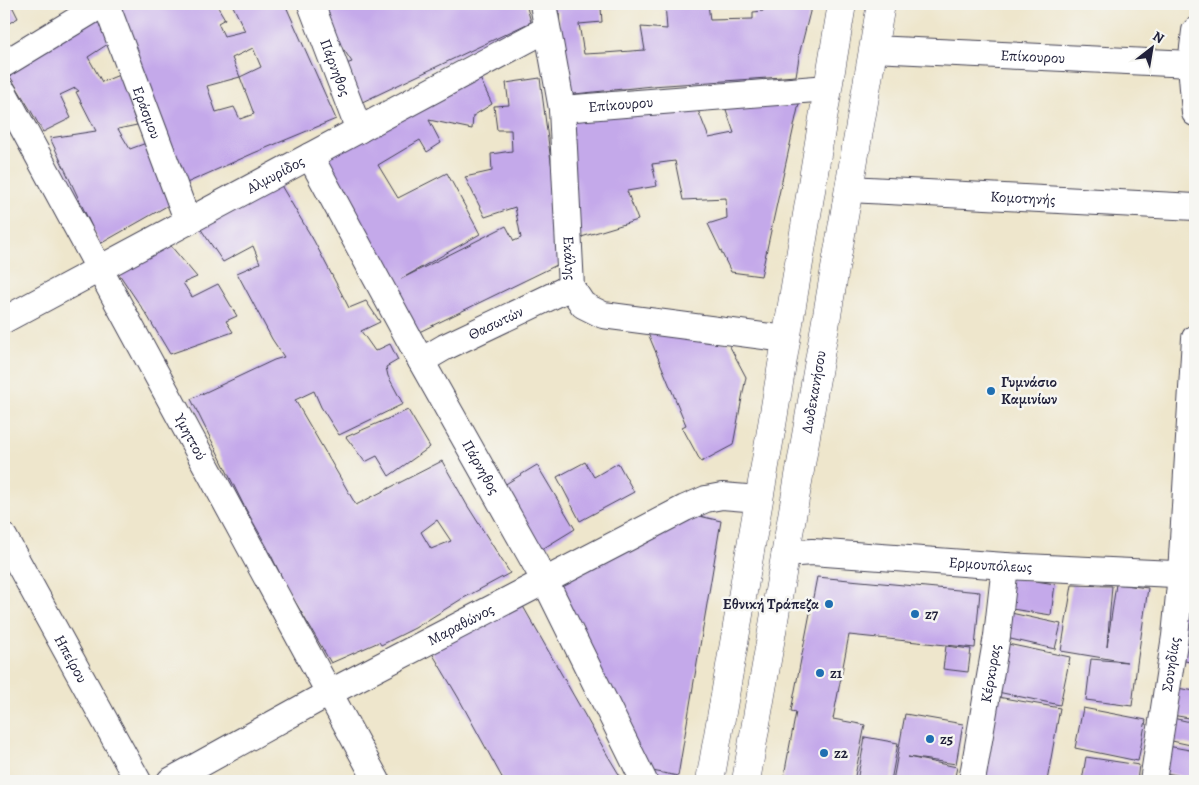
<svg xmlns="http://www.w3.org/2000/svg" width="1199" height="785" viewBox="0 0 1199 785" font-family="Alegreya,serif">
	<rect width="100%" height="100%" fill="#f6f6f2"/>
	<filter id="ink" filterUnits="userSpaceOnUse"><feTurbulence type="fractalNoise" baseFrequency=".02" numOctaves="2"/><feDisplacementMap in="SourceGraphic" scale="10" xChannelSelector="R" yChannelSelector="G"/><feConvolveMatrix kernelMatrix="1 2 1 2 8 2 1 2 1" color-interpolation-filters="sRGB"/></filter>
	<filter id="wash" filterUnits="userSpaceOnUse"><feTurbulence type="fractalNoise" baseFrequency=".0096" numOctaves="4" result="noise"/><feDisplacementMap in="SourceGraphic" scale="20" xChannelSelector="R" yChannelSelector="G"/><feGaussianBlur stdDeviation="1.12" result="paint"/><feColorMatrix in="noise" values="0 0 0 0 0 0 0 0 0 0 0 0 0 0 0 0 0 1.4 0 .05"/><feComposite in="paint" operator="in"/></filter>
	<g filter="url(#wash)">
		<rect width="100%" height="100%" fill="#eee6cc"/>
		<g id="blocks">
			<path fill="#c4a9ea" fill-rule="evenodd" d="M4 4H11L18 18 4 26Z
				M112 4H216L225 19 218 23 224 36 245 31 232 4H285L336 119 254 153 180 186ZM253 48 261 67 240 77 232 58ZM240 77 254 114 240 119 234 107 216 112 207 86Z
				M318 4H526L531 22 358 104 343 65 352 62 344 50 335 53Z
				M551 4H638V7L601 8 602 22 579 24 584 54 604 53 645 50 641 27 667 29 665 4H708L710 20 753 19V12L763 11 764 4H812L800 51 796 76 652 86 565 95 561 55 559 11 552 12Z
				M100 12 111 42 88 57 102 82 119 75 137 125 118 129 130 149 149 142 174 202 100 244 50 138 96 131 76 92 79 91 74 87 75 88 60 95 71 118 43 132 31 111 5 68Z
				M477 72 492 104 473 116 472 129 429 120 441 143 427 152 420 140 378 165 398 198 447 173 480 234 401 279 506 226 514 241 521 238 515 207 485 217 465 177 492 171 491 154 512 151 511 130H497L494 106 509 105 506 83 540 78 555 192 561 263 413 335 314 157Z
				M800 99 761 276 731 272 708 224 727 218 726 198 683 200 675 161 652 164 657 186 627 191 638 220 578 238 568 113 696 105 709 138 734 133 723 101Z
				M279 182 314 241 346 302 349 308 366 301 380 322 361 331 375 351 390 344 398 360 386 367 388 376 403 404 339 435 321 407 314 391 295 400 330 460 356 505 442 461 467 505 510 573 460 600 415 628 381 645 379 642 331 663 287 588 267 547 243 504 191 399 274 360 284 357 272 339 237 273 260 263 253 246 223 262 198 225ZM437 520 451 541 431 549 421 532Z
				M165 239 197 277 183 283 192 297 218 284 237 316 226 321 233 332 170 354 148 317 111 262Z
				M647 331 728 343 746 377 733 445 701 462 682 427 686 425Z
				M408 410 430 447 389 476 377 456 365 462 346 437Z
				M585 462 594 477 618 463 634 492 580 521 557 477Z
				M537 465 575 529 539 551 504 485Z
				M682 512 721 521 678 776 642 769 548 582Z
				M817 577 980 592 975 648 849 635 833 719 865 725 854 781H783L796 712 791 711Z
				M1010 577 1055 584 1051 615 1005 608Z
				M1185 579 1195 581V637L1178 635Z
				M1116 584 1148 588 1137 664 1132 706 1086 700 1091 659 1127 662 1061 651 1072 585 1112 586 1107 647Z
				M520 601 608 756 623 781H504L458 697 429 648Z
				M1002 611 1061 624 1055 649 997 636Z
				M1178 638 1195 640V663L1175 659Z
				M998 642 1070 657 1060 705 988 690Z
				M946 646 971 649 968 672 943 669Z
				M1171 687 1195 691V719L1166 714Z
				M992 696 1060 708 1047 781H978Z
				M1083 708 1146 720 1138 761 1075 748Z
				M905 714 963 724 956 764 908 757 957 767 954 781H893Z
				M1168 717 1195 723V746L1163 739Z
				M865 737 898 743 891 781H857Z
				M1162 745 1195 751V779L1157 771Z
				M1086 757 1139 765 1137 781H1082Z"/>
		</g>
	</g>
	<g filter="url(#ink)">
		<use href="#blocks" fill-opacity="0" stroke="#413f51" stroke-width="1"/>
		<g fill="none" stroke-linecap="round" stroke-linejoin="round">
			<g stroke="#413f51" stroke-width="28">
				<g id="minor">
					<path id="s1" d="M106 4 188 222"/>
					<path id="s2" d="M311 4 359 130"/>
					<path id="s3" d="M543 4 562 109 571 287 583 305 603 315 786 339"/>
					<path d="M1195 31 1191 64 1195 113"/>
					<path id="s4" d="M873 49 1191 64"/>
					<path d="M4 64 103 4"/>
					<path id="s5" d="M4 93 377 781"/>
					<path id="s6" d="M562 109 828 88"/>
					<path id="s7" d="M310 156 421 361 545 581 644 781"/>
					<path id="s8" d="M849 189 1195 207"/>
					<path id="s9" d="M4 320 547 29"/>
					<path id="s10" d="M421 361 445 347 571 287"/>
					<path id="s11" d="M4 537 138 781"/>
					<path id="s12" d="M785 554 812 552 1005 566 1195 575"/>
					<path id="s13" d="M170 781 329 693 685 508 706 499 722 496 759 499"/>
					<path id="s14" d="M972 781 997 636 1005 566"/>
					<path id="s15" d="M1153 781 1175 636 1181 574 1195 338"/>
				</g>
			</g>
			<g stroke="#413f51" stroke-width="29">
				<g id="tertiary">
					<path d="M710 781 771 431 842 4"/>
					<path id="s16" d="M746 781 881 4"/>
				</g>
			</g>
			<use href="#minor" stroke="#fff" stroke-width="26"/>
			<use href="#tertiary" stroke="#fff" stroke-width="28"/>
		</g>
	</g>
	<g fill="#1f6fb2" stroke="#f6f6f2" stroke-width="2">
		<circle cx="991" cy="391" r="5"/>
		<circle cx="829" cy="604" r="5"/>
		<circle cx="915" cy="614" r="5"/>
		<circle cx="820" cy="673" r="5"/>
		<circle cx="930" cy="739" r="5"/>
		<circle cx="824" cy="753" r="5"/>
	</g>
	<g text-anchor="middle" stroke-width="5" stroke-linejoin="round" paint-order="stroke">
		<g font-size="15" fill="#22223b" stroke="#f6f6f2">
			<text dy="5" stroke="none"><textPath href="#s4" startOffset="160">Επίκουρου</textPath></text>
			<text dy="5" stroke="none"><textPath href="#s2" startOffset="68">Πάρνηθος</textPath></text>
			<text dy="5" stroke="none"><textPath href="#s6" startOffset="59">Επίκουρου</textPath></text>
			<text dy="5" stroke="none"><textPath href="#s1" startOffset="116">Εράσμου</textPath></text>
			<text dy="5" stroke="none"><textPath href="#s9" startOffset="308">Αλμυρίδος</textPath></text>
			<text dy="5" stroke="none"><textPath href="#s8" startOffset="174">Κομοτηνής</textPath></text>
			<text dy="5" stroke="none"><textPath href="#s3" startOffset="256">Εκάλης</textPath></text>
			<text dy="5" stroke="none"><textPath href="#s10" startOffset="84">Θασωτών</textPath></text>
			<text dy="5" stroke="none"><textPath href="#s16" startOffset="395">Δωδεκανήσου</textPath></text>
			<text dy="5" stroke="none"><textPath href="#s5" startOffset="391">Υμηττού</textPath></text>
			<text dy="5" stroke="none"><textPath href="#s7" startOffset="355">Πάρνηθος</textPath></text>
			<text dy="5" stroke="none"><textPath href="#s12" startOffset="206">Ερμουπόλεως</textPath></text>
			<text dy="5" stroke="none"><textPath href="#s13" startOffset="330">Μαραθώνος</textPath></text>
			<text dy="5" stroke="none"><textPath href="#s11" startOffset="139">Ηπείρου</textPath></text>
			<text dy="5" stroke="none"><textPath href="#s15" startOffset="118">Σουηδίας</textPath></text>
			<text dy="5" stroke="none"><textPath href="#s14" startOffset="109">Κέρκυρας</textPath></text>
		</g>
		<g font-size="15" font-weight="bold" fill="#22223b" stroke="#f6f6f2" text-anchor="start">
			<text x="1001" y="387">Γυμνάσιο<tspan x="1001" dy="17">Καμινίων</tspan></text>
			<text x="819" y="609" text-anchor="end">Εθνική Τράπεζα</text>
			<text x="925" y="619">z7</text>
			<text x="830" y="678">z1</text>
			<text x="940" y="744">z5</text>
			<text x="834" y="758">z2</text>
		</g>
	</g>
	<rect width="1199" height="785" fill="none" stroke="#f6f6f2" stroke-width="20"/>
	<g transform="translate(1152 48) rotate(31)" stroke="#f6f6f2" stroke-width="4" paint-order="stroke">
	<path d="M0-4L9 19L0 12L-9 19Z" fill="#22223b"/>
	<text y="-8" font-size="14" font-weight="bold" text-anchor="middle" fill="#22223b">N</text>
	</g>
</svg>
